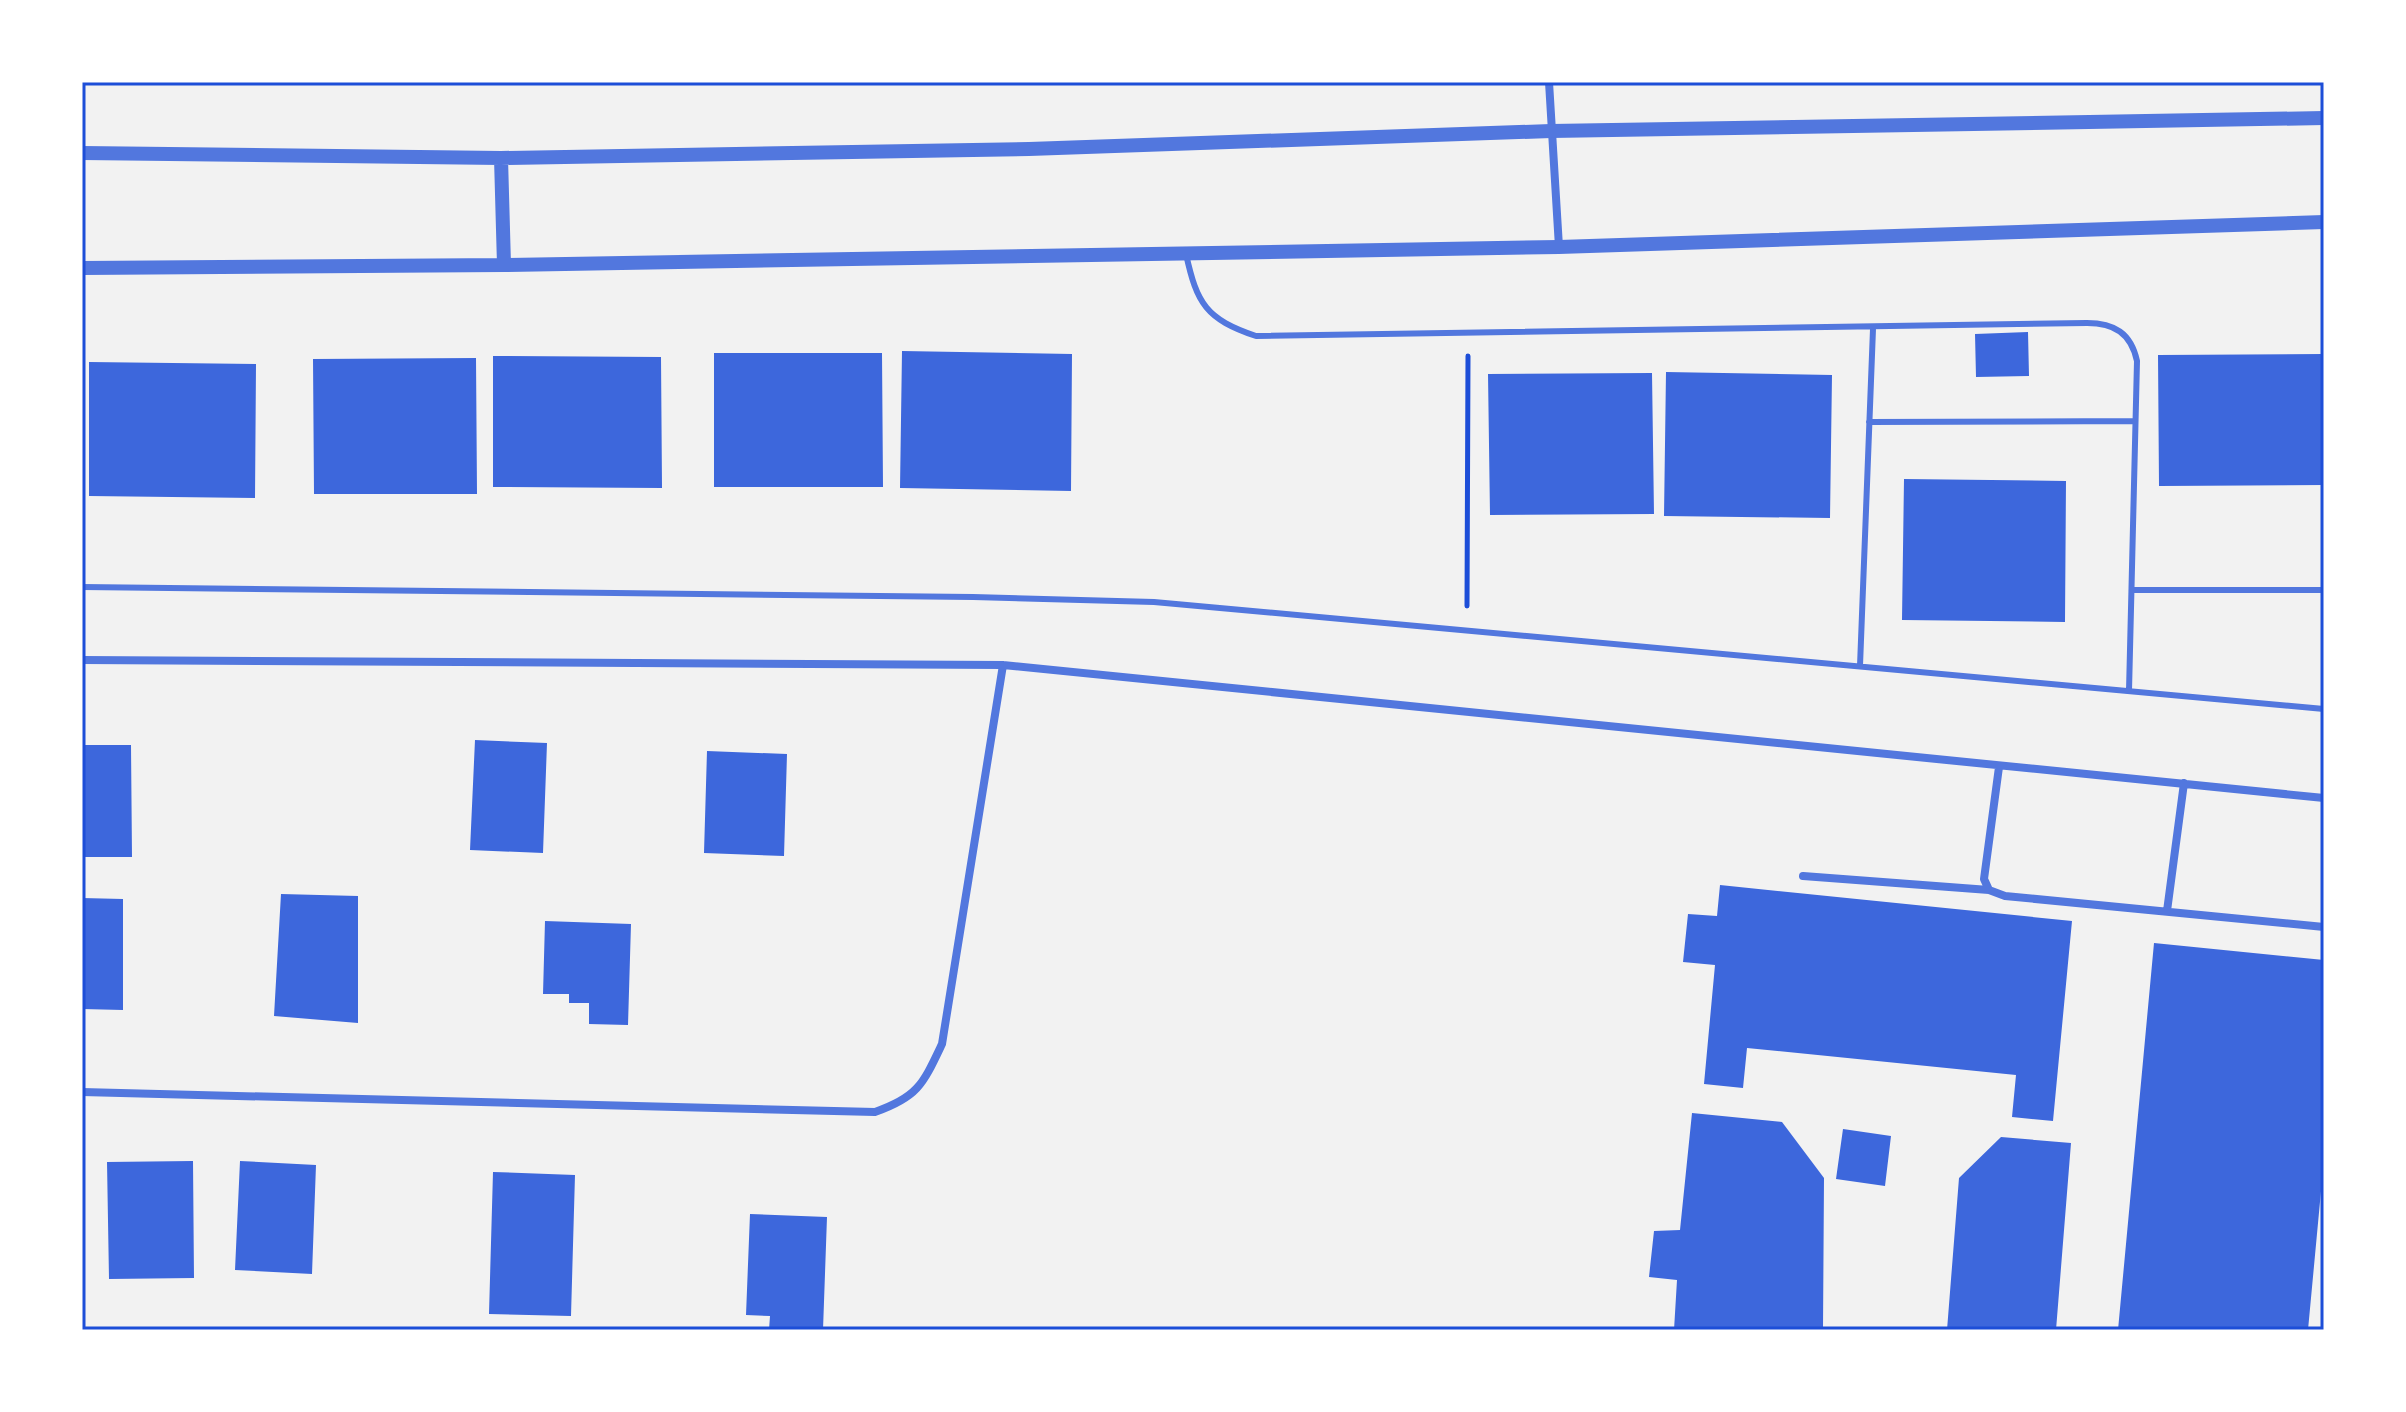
<svg xmlns="http://www.w3.org/2000/svg" width="2406" height="1412" viewBox="0 0 2406 1412" font-family="Poppins,sans-serif">
	<rect width="100%" height="100%" fill="#f2f2f2"/>
	<path fill="#3d67dc" d="M2028 332 2029 376 1976 377 1975 334Z
		M902 351 1072 354 1071 491 900 488Z
		M714 353H882L883 487H714Z
		M2324 354V485L2159 486 2158 355Z
		M493 356 661 357 662 488 493 487Z
		M476 358 477 494H314L313 359Z
		M89 362 256 364 255 498 89 496Z
		M1666 372 1832 375 1830 518 1664 516Z
		M1652 373 1654 514 1490 515 1488 374Z
		M1904 479 2066 481 2065 622 1902 620Z
		M475 740 547 743 543 853 470 850Z
		M82 745H131L132 857H82Z
		M707 751 787 754 784 856 704 853Z
		M1720 885 2072 921 2053 1121 2012 1117 2016 1075 1747 1048 1743 1088 1704 1084 1715 965 1683 962 1688 914 1717 916Z
		M281 894 358 896V1023L274 1016Z
		M82 898 123 899V1010L82 1009Z
		M545 921 631 924 628 1025 589 1024V1003H569V994H543Z
		M2154 943 2324 960V1159L2308 1330H2118Z
		M1692 1113 1782 1122 1824 1178 1823 1330H1674L1677 1280 1649 1277 1654 1231 1680 1230Z
		M1843 1129 1891 1136 1885 1186 1836 1179Z
		M2001 1137 2071 1143 2056 1330H1947L1959 1178Z
		M193 1161 194 1278 109 1279 107 1162Z
		M240 1161 316 1165 312 1274 235 1270Z
		M493 1172 575 1175 571 1316 489 1314Z
		M750 1214 827 1217 823 1330H769L770 1316 746 1315Z"/>
	<g fill="none" stroke-linecap="round" stroke-linejoin="round">
		<path stroke="#1d4ed8" stroke-width="5" d="M1467 606 1468 356"/>
		<path stroke="#5277de" stroke-width="6" d="M1186 254C1197 304 1206 319 1256 336L2087 323C2114 323 2131 333 2137 361L2129 691
			M1869 422 2135 421
			M82 587 973 597 1154 602 2324 709
			M2132 590H2324
			M1860 666 1873 329"/>
		<path stroke="#5277de" stroke-width="8" d="M1549 82 1559 247
			M82 660 1003 665 2324 798
			M1999 767 1984 879 1989 890 2005 896 2324 927
			M1803 876 1989 890
			M2167 911 2184 783
			M82 1092 875 1112C918 1097 923 1084 942 1044L1003 665"/>
		<path stroke="#5277de" stroke-width="14" d="M82 153 501 158 1029 149 1551 131 2324 118
			M501 158 504 265
			M82 268 504 265 1559 247 2324 222"/>
	</g>
	<rect width="2406" height="1412" fill="none" stroke="#ffffff" stroke-width="168"/>
	<rect x="84" y="84" width="2238" height="1244" fill="none" stroke="#1d4ed8" stroke-width="3"/>
</svg>
